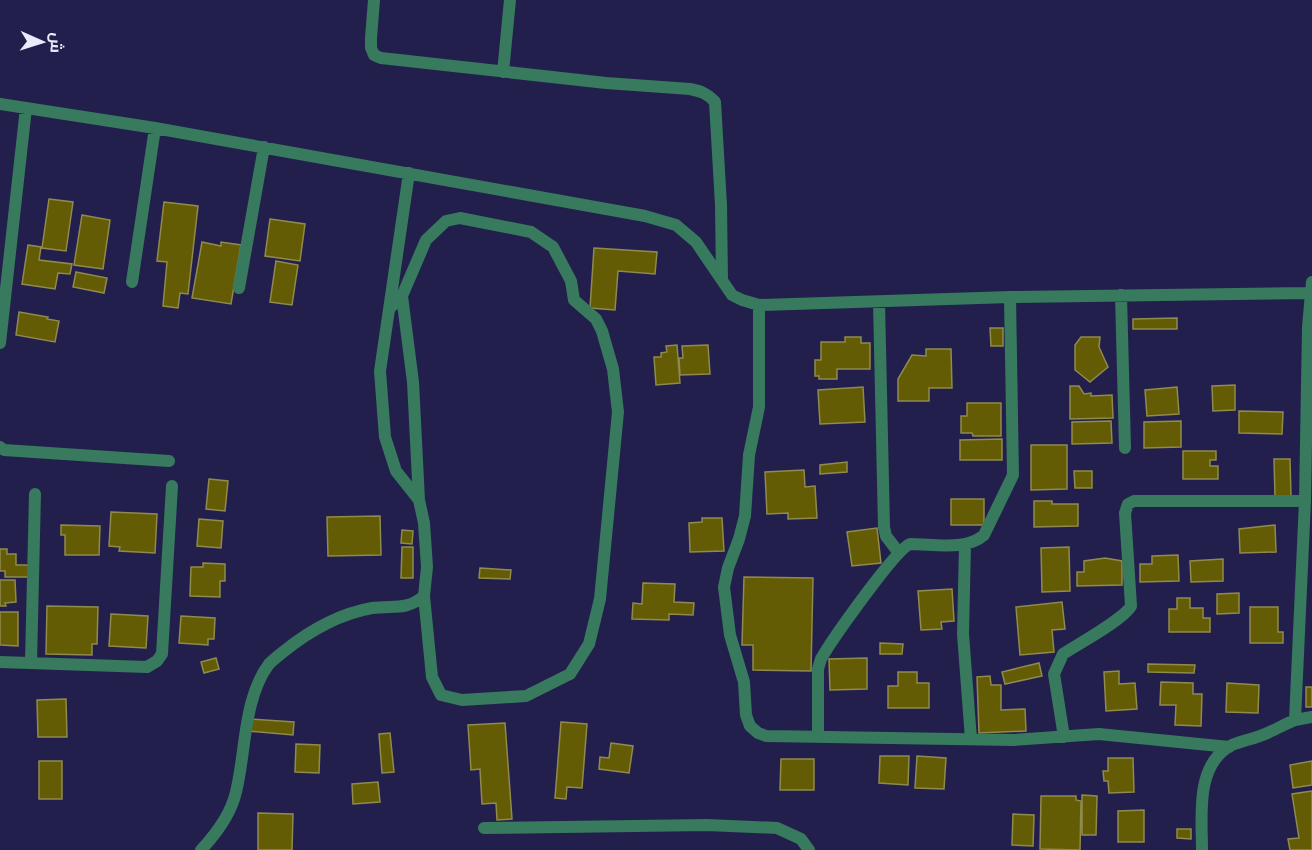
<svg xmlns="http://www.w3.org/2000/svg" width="1312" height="850" viewBox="0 0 1312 850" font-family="Cabin,Cairo,sans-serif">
	<rect width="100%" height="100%" fill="#231f4d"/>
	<path fill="#645c04" stroke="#8f8a4e" stroke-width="1.5" d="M49 199 73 202 66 251 42 248Z
		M164 202 198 206 188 294 180 293 178 308 163 306 167 262 157 261Z
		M82 215 110 220 103 269 74 265Z
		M270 219 305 224 300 261 265 256Z
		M202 242 221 246V242L241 245 231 304 192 298Z
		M28 245 41 247 39 260 72 264 70 274 58 273 55 289 22 284Z
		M594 248 657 252 655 274 618 271 615 310 590 308Z
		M276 261 298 265 292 305 270 302Z
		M76 272 107 278 104 293 73 287Z
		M19 312 48 317 47 319 59 321 55 342 16 335Z
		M1177 318V329H1133V319Z
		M990 328H1003V346H991Z
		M845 337H861V343H870V369H837V379H819V376H815V360H821V342H845Z
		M1081 337H1100L1099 347 1108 367 1090 382 1075 370V345Z
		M677 345 680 383 656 385 654 357H661V353L667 352 666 346Z
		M708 345 710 374 680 375 679 358H683L682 346Z
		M926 349H951L952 388H929V401H898V379L912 355 926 356Z
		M1235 385V410L1213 411 1212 386Z
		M1070 386H1079L1084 394 1091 393V396L1112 395 1113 418 1070 419Z
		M863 387 865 422 820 424 818 390Z
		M1177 387 1179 414 1147 416 1145 390Z
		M967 403H1001V436H973L972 433H961V416H967Z
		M1239 411 1283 412 1282 434 1239 433Z
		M1111 421 1112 443 1072 444V422Z
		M1181 421V447L1144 448V422Z
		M1002 439V460H960V440Z
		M1031 445H1067V489L1031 490Z
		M1183 451H1216V460H1210V466H1218V479H1183Z
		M1274 459H1290L1291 497H1275Z
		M847 462V472L820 474V465Z
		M804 470 805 487 815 486 817 518 788 519V513L767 514 765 472Z
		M1074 471H1092V488H1075Z
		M209 479 228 481 225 511 206 509Z
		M951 499H984V525H951Z
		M1034 501H1052V504H1078V526L1034 527Z
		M111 512 157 514 155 553 119 551 120 547 109 546Z
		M380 516 381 555 328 556 327 517Z
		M702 518H722L724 551 690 552 689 523 702 522Z
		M199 519 223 521 221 548 197 546Z
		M61 525 100 526 99 555H65V535H61Z
		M1275 525 1276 552 1240 553 1239 529Z
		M877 528 881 563 852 566 847 532Z
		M402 530 413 531 412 544 401 543Z
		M402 547H413V578H401Z
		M1069 547 1070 591 1042 592 1041 548Z
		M0 549H7V554H16V565H29V577H5V571H0Z
		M1178 555 1179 581 1140 582V564H1152V556Z
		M1105 558 1122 561V585L1077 586V572H1084V561Z
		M1223 559V581L1191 582 1190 561Z
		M203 563 225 564V581H220V597L190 596 191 567H203Z
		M480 568 511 570 510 579 479 578Z
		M744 577 813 578 811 671 753 670V645H742Z
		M0 580H15L16 602 5 603 6 606H0Z
		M643 583 675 584 674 602 694 603 693 615 669 614V620L632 619 633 603 642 604Z
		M952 589 954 621 941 622 942 629 921 630 918 591Z
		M1239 593V613L1217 614V594Z
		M1177 598H1190V608H1203V618H1210V632H1169V609H1177Z
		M1062 602 1065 629 1052 630 1054 652 1020 655 1016 607Z
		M47 606 98 607 97 644H92V655L46 654Z
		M1250 607H1278V632H1283V643H1250Z
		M0 612H18V646L0 645Z
		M111 614 148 616 146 648 109 646Z
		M181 616 215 618 214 639H208V645L179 643Z
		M880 643 903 644 902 654H880Z
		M216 658 219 669 204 673 201 662Z
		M867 658V689L830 690 829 659Z
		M1039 663 1042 676 1005 684 1002 672Z
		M1148 664 1195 665 1194 673 1148 672Z
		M1119 671V684L1135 683 1137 709 1106 711 1104 672Z
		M898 672H917V683H929V708H888V686H898Z
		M990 676 991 685H1001V710L1025 709 1026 731 979 733 977 677Z
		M1161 682 1193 683V694H1202L1201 726 1175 725 1176 705H1160Z
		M1227 683 1259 685 1258 713 1226 712Z
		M1306 687H1312V707H1306Z
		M66 699 67 737H38L37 700Z
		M249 719 294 722 293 735 248 731Z
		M561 722 587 724 582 788 567 787 566 799 555 798Z
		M505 723 512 819 497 820 496 803 482 804 480 769 471 770 468 725Z
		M390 733 394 772 382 773 379 734Z
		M611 743 633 746 629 773 599 769 600 757 609 758Z
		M296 744 320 745 319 773 295 772Z
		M880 756H909L908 785 879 783Z
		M917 756 946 758 944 789 915 788Z
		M1108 758H1133L1134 792 1109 793 1108 781H1104L1103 771H1108Z
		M781 759H814V790H780Z
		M39 761H62V799H39Z
		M1312 761V785L1293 788 1290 765Z
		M378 782 380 802 353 804 352 784Z
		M1312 791V850H1290L1288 839 1299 838 1292 794Z
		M1082 795 1097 796 1096 835H1082Z
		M1041 796H1076V800L1081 801 1080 850 1040 849Z
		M1144 810V842H1118V811Z
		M258 813 293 814 292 850H258Z
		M1013 814 1034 815 1033 846 1012 845Z
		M1177 829H1191V839L1177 838Z"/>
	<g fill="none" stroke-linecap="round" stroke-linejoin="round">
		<path stroke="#377a5e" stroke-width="12" d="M374 0 371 38V48L374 55 381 58 606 83 690 89C701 91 708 94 715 102L721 205 722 280
			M503 72 510 0
			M0 104 155 128 645 216 676 225 696 242 732 295 742 300 759 305 1010 297 1310 293
			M132 282 155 128
			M239 288 264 147
			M1121 295 1125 448
			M402 296 413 382 419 500
			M879 302 884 527 886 536 899 553
			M759 305V407L749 455 745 516 739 539 728 568 724 587 730 635 744 682 746 715 750 726 758 733 766 736 1014 740 1099 734 1229 747
			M389 309 402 296 426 240 446 221 460 218 531 232 553 247 571 281 574 300 596 319 602 331 613 369 618 412 600 599 589 644 570 674 526 696 462 700 441 695 432 677 424 596 427 567 424 523 419 500 396 471 385 437 380 371 409 173
			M0 343 26 108
			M0 447 4 450 169 461
			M965 545 963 634 971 739
			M0 662 147 667 157 661 162 654 172 486
			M31 662 35 494
			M1295 720 1312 717
			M818 736V669L821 659C831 641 895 550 910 544 934 544 966 551 984 535L1013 475 1010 297
			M1064 737 1054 674 1063 654C1078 644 1123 620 1131 606L1125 513 1128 504 1134 501H1305
			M484 828 707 825 777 828 801 839 809 850
			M201 850C216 834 231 814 236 792 246 752 243 699 269 664 273 660 278 656 283 652 309 631 338 614 372 608 393 605 406 611 424 596
			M1202 850C1202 817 1195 766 1230 746 1240 741 1254 739 1265 734 1275 730 1285 724 1295 720L1305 501 1308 327 1312 282"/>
	</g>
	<g transform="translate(42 42) rotate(93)" stroke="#231f4d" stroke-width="4.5" paint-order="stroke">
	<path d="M0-4.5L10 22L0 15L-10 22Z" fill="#e9eafc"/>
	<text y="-9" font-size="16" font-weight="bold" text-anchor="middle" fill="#e9eafc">ش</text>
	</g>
</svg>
